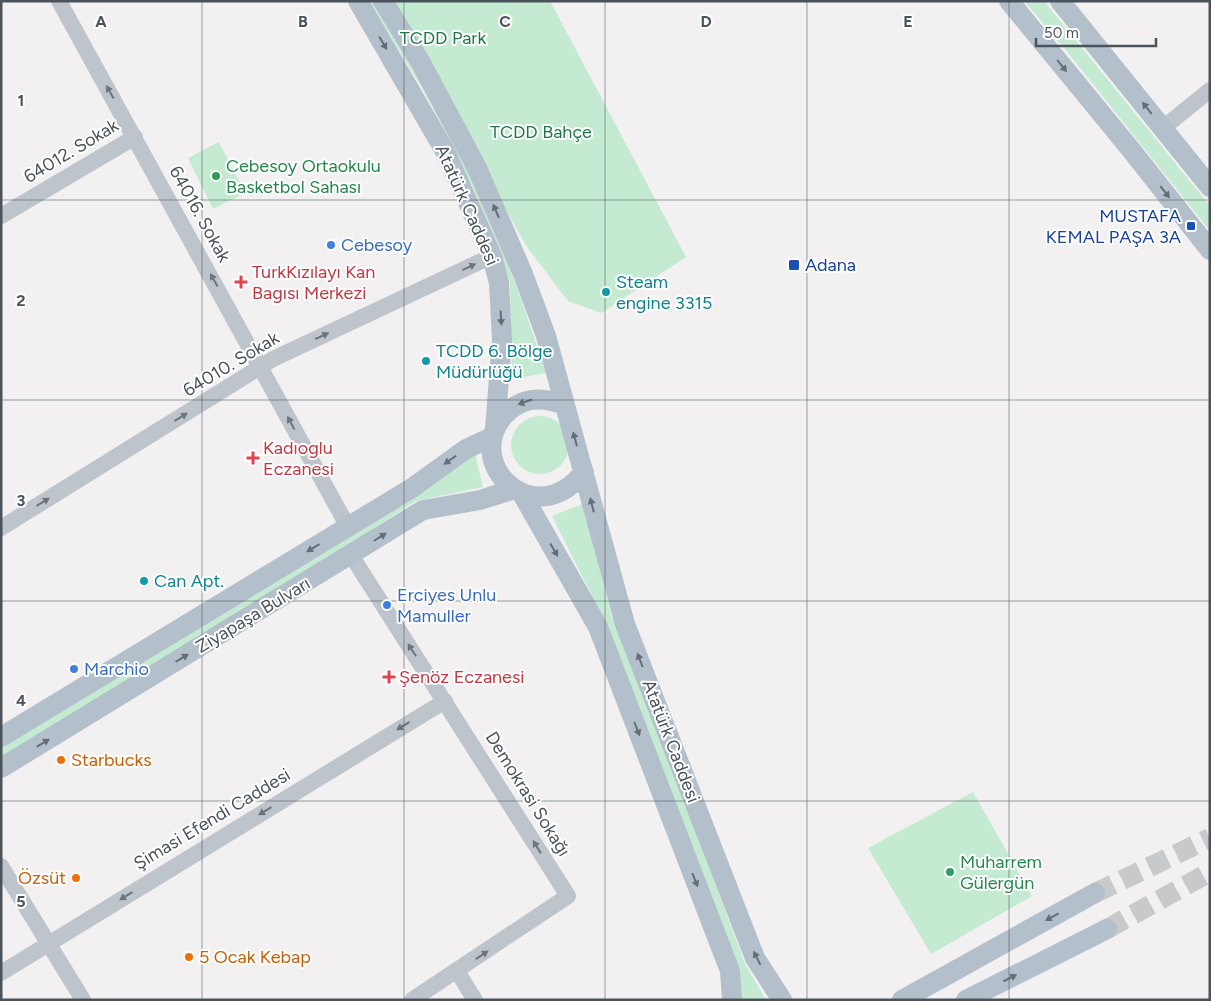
<svg xmlns="http://www.w3.org/2000/svg" width="1211" height="1001" viewBox="0 0 1211 1001" font-family="Figtree,sans-serif">
	<rect width="100%" height="100%" fill="#f2f0f0"/>
	<path fill="#c4ead2" d="M369 1H375C413 64 449 128 480 195 506 253 526 313 546 373L512 379 510 283 477 197 449 139 422 88Z
		M393 1H550L686 257 601 313 568 301 527 247 480 164Z
		M1024 1H1044L1210 206V231L1069 54Z
		M219 142 245 193 213 209 188 158Z
		M511 445a29 29 0 1 1 58 0a29 29 0 1 1-58 0Z
		M475 454 483 487 416 501 312 568 1 758V746Z
		M583 504 612 617 654 720 745 964 766 1000H739L604 620 552 516Z
		M973 792 1032 896 931 954 868 848Z"/>
	<g fill="none" stroke-linecap="round" stroke-linejoin="round">
		<path stroke="#c8c9cb" stroke-width="20" stroke-dasharray="20 10" stroke-linecap="butt" d="M1095 893 1210 838
			M1107 929 1210 872"/>
		<path stroke="#bdc4cb" stroke-width="16" d="M59 1 348 527
			M1163 128 1210 90
			M1 216 135 137
			M1 528 273 359 492 256
			M351 555 568 896 412 1000
			M1 866 83 1000
			M457 971 475 1000
			M1 973 445 701"/>
		<path stroke="#b3bfcb" stroke-width="20" d="M358 1 445 151 492 256 499 283 502 340 495 429
			M383 1 421 63 477 168 523 274 546 336 625 624 755 958 782 1000
			M1009 1 1132 151 1210 250
			M1060 1 1210 187
			M565 405C546 398 528 396 511 409 455 455 531 538 584 472
			M521 492 598 627 730 971 732 1000
			M1 737 412 488 466 449 492 437
			M1 768 423 510 480 500 515 489
			M902 1000 1095 893
			M966 1000 1107 929"/>
	</g>
	<defs><path id="oneway-solid" d="M-6-.8H1V-3.2L6.5 0L1 3.2V.8H-6Z" transform="scale(1.25)"/></defs>
	<g fill="#646e77">
		<use href="#oneway-solid" transform="translate(383 43) rotate(59)"/>
		<use href="#oneway-solid" transform="translate(1062 66) rotate(51)"/>
		<use href="#oneway-solid" transform="translate(1147 108) rotate(-129)"/>
		<use href="#oneway-solid" transform="translate(1165 192) rotate(52)"/>
		<use href="#oneway-solid" transform="translate(496 211) rotate(-113)"/>
		<use href="#oneway-solid" transform="translate(501 318) rotate(87)"/>
		<use href="#oneway-solid" transform="translate(525 402) rotate(161)"/>
		<use href="#oneway-solid" transform="translate(575 439) rotate(-105)"/>
		<use href="#oneway-solid" transform="translate(450 460) rotate(145)"/>
		<use href="#oneway-solid" transform="translate(592 505) rotate(-104)"/>
		<use href="#oneway-solid" transform="translate(380 537) rotate(-32)"/>
		<use href="#oneway-solid" transform="translate(313 548) rotate(149)"/>
		<use href="#oneway-solid" transform="translate(554 550) rotate(60)"/>
		<use href="#oneway-solid" transform="translate(182 658) rotate(-31)"/>
		<use href="#oneway-solid" transform="translate(640 660) rotate(-111)"/>
		<use href="#oneway-solid" transform="translate(637 729) rotate(69)"/>
		<use href="#oneway-solid" transform="translate(43 743) rotate(-31)"/>
		<use href="#oneway-solid" transform="translate(695 880) rotate(69)"/>
		<use href="#oneway-solid" transform="translate(1052 917) rotate(151)"/>
		<use href="#oneway-solid" transform="translate(757 958) rotate(-117)"/>
		<use href="#oneway-solid" transform="translate(1010 978) rotate(-27)"/>
	</g>
	<g fill="#6c757d">
		<use href="#oneway-solid" transform="translate(110 92) rotate(-119)"/>
		<use href="#oneway-solid" transform="translate(469 267) rotate(-25)"/>
		<use href="#oneway-solid" transform="translate(214 280) rotate(-119)"/>
		<use href="#oneway-solid" transform="translate(322 336) rotate(-25)"/>
		<use href="#oneway-solid" transform="translate(181 417) rotate(-31)"/>
		<use href="#oneway-solid" transform="translate(291 423) rotate(-118)"/>
		<use href="#oneway-solid" transform="translate(43 502) rotate(-31)"/>
		<use href="#oneway-solid" transform="translate(412 650) rotate(-123)"/>
		<use href="#oneway-solid" transform="translate(403 726) rotate(149)"/>
		<use href="#oneway-solid" transform="translate(265 811) rotate(149)"/>
		<use href="#oneway-solid" transform="translate(537 847) rotate(-122)"/>
		<use href="#oneway-solid" transform="translate(126 896) rotate(149)"/>
		<use href="#oneway-solid" transform="translate(482 955) rotate(-34)"/>
	</g>
	<path fill="none" stroke="#4a535b" stroke-width="1" stroke-opacity="0.55" d="M202 1V1000M404 1V1000M605 1V1000M807 1V1000M1009 1V1000M1 200H1210M1 400H1210M1 601H1210M1 801H1210"/>
	<g fill="#2e9e5b" stroke="#fff" stroke-width="2">
		<circle cx="216" cy="176" r="5"/>
		<circle cx="950" cy="872" r="5"/>
	</g>
	<g fill="#1a4fb4" stroke="#fff" stroke-width="2">
		<rect x="1186" y="221" width="10" height="10" rx="2.5"/>
		<rect x="788" y="259" width="12" height="12" rx="2.5"/>
	</g>
	<g fill="#3f7fe0" stroke="#fff" stroke-width="2">
		<circle cx="331" cy="245" r="5"/>
		<circle cx="387" cy="605" r="5"/>
		<circle cx="74" cy="669" r="5"/>
	</g>
	<g fill="#e0444e" stroke="#fff" stroke-width="2">
		<path d="M238.5 274.5h5v5h5v5h-5v5h-5v-5h-5v-5h5z"/>
		<path d="M250.5 450.5h5v5h5v5h-5v5h-5v-5h-5v-5h5z"/>
		<path d="M386.5 669.5h5v5h5v5h-5v5h-5v-5h-5v-5h5z"/>
	</g>
	<g fill="#0f9aa8" stroke="#fff" stroke-width="2">
		<circle cx="606" cy="292" r="5"/>
		<circle cx="426" cy="361" r="5"/>
		<circle cx="144" cy="581" r="5"/>
	</g>
	<g fill="#e8710a" stroke="#fff" stroke-width="2">
		<circle cx="61" cy="760" r="5"/>
		<circle cx="76" cy="878" r="5"/>
		<circle cx="189" cy="957" r="5"/>
	</g>
	<g text-anchor="middle" stroke-width="4" stroke-linejoin="round" paint-order="stroke">
		<g font-size="18" fill="#22754b" stroke="#fff">
			<text x="443" y="44">TCDD Park</text>
			<text x="541" y="138">TCDD Bahçe</text>
		</g>
		<g font-size="18" fill="#4a535b" stroke="#fff">
			<text transform="translate(71 151) rotate(-31)" y="6">64012. Sokak</text>
			<text transform="translate(467 205) rotate(66)" y="6">Atatürk Caddesi</text>
			<text transform="translate(200 214) rotate(61)" y="6">64016. Sokak</text>
			<text transform="translate(231 364) rotate(-31)" y="6">64010. Sokak</text>
			<text transform="translate(253 615) rotate(-31)" y="6">Ziyapaşa Bulvarı</text>
			<text transform="translate(671 741) rotate(69)" y="6">Atatürk Caddesi</text>
			<text transform="translate(528 794) rotate(58)" y="6">Demokrasi Sokağı</text>
			<text transform="translate(212 819) rotate(-31)" y="6">Şimasi Efendi Caddesi</text>
		</g>
		<g font-size="18" fill="#27864d" stroke="#fff" text-anchor="start">
			<text x="226" y="172">Cebesoy Ortaokulu<tspan x="226" dy="21">Basketbol Sahası</tspan></text>
			<text x="960" y="868">Muharrem<tspan x="960" dy="21">Gülergün</tspan></text>
		</g>
		<g font-size="18" fill="#164399" stroke="#fff" text-anchor="end">
			<text x="1181" y="222">MUSTAFA<tspan x="1181" dy="21">KEMAL PAŞA 3A</tspan></text>
			<text x="805" y="271" text-anchor="start">Adana</text>
		</g>
		<g font-size="18" fill="#366cbe" stroke="#fff" text-anchor="start">
			<text x="341" y="251">Cebesoy</text>
			<text x="397" y="601">Erciyes Unlu<tspan x="397" dy="21">Mamuller</tspan></text>
			<text x="84" y="675">Marchio</text>
		</g>
		<g font-size="18" fill="#be3a42" stroke="#fff" text-anchor="start">
			<text x="252" y="278">TurkKızılayı Kan<tspan x="252" dy="21">Bagısı Merkezi</tspan></text>
			<text x="263" y="454">Kadıoglu<tspan x="263" dy="21">Eczanesi</tspan></text>
			<text x="399" y="683">Şenöz Eczanesi</text>
		</g>
		<g font-size="18" fill="#0d838f" stroke="#fff" text-anchor="start">
			<text x="616" y="288">Steam<tspan x="616" dy="21">engine 3315</tspan></text>
			<text x="436" y="357">TCDD 6. Bölge<tspan x="436" dy="21">Müdürlüğü</tspan></text>
			<text x="154" y="587">Can Apt.</text>
		</g>
		<g font-size="18" fill="#c56008" stroke="#fff" text-anchor="start">
			<text x="71" y="766">Starbucks</text>
			<text x="66" y="884" text-anchor="end">Özsüt</text>
			<text x="199" y="963">5 Ocak Kebap</text>
		</g>
	</g>
	<g font-size="16" text-anchor="middle" font-weight="bold" fill="#4a535b" stroke="#fff" stroke-width="4" stroke-linejoin="round" paint-order="stroke">
		<text x="101" y="27">A</text>
		<text x="303" y="27">B</text>
		<text x="505" y="27">C</text>
		<text x="706" y="27">D</text>
		<text x="908" y="27">E</text>
		<text x="21" y="106">1</text>
		<text x="21" y="306">2</text>
		<text x="21" y="506">3</text>
		<text x="21" y="706">4</text>
		<text x="21" y="907">5</text>
	</g>
	<rect width="1211" height="1001" fill="none" stroke="#4a535b" stroke-width="5"/>
	<path d="M1036 38v8h120v-8" fill="none" stroke="#4a535b" stroke-width="2.5"/>
	<text x="1044" y="38" font-size="15" fill="#4a535b" stroke="#ffffff" stroke-width="4" paint-order="stroke">50 m</text>
</svg>
